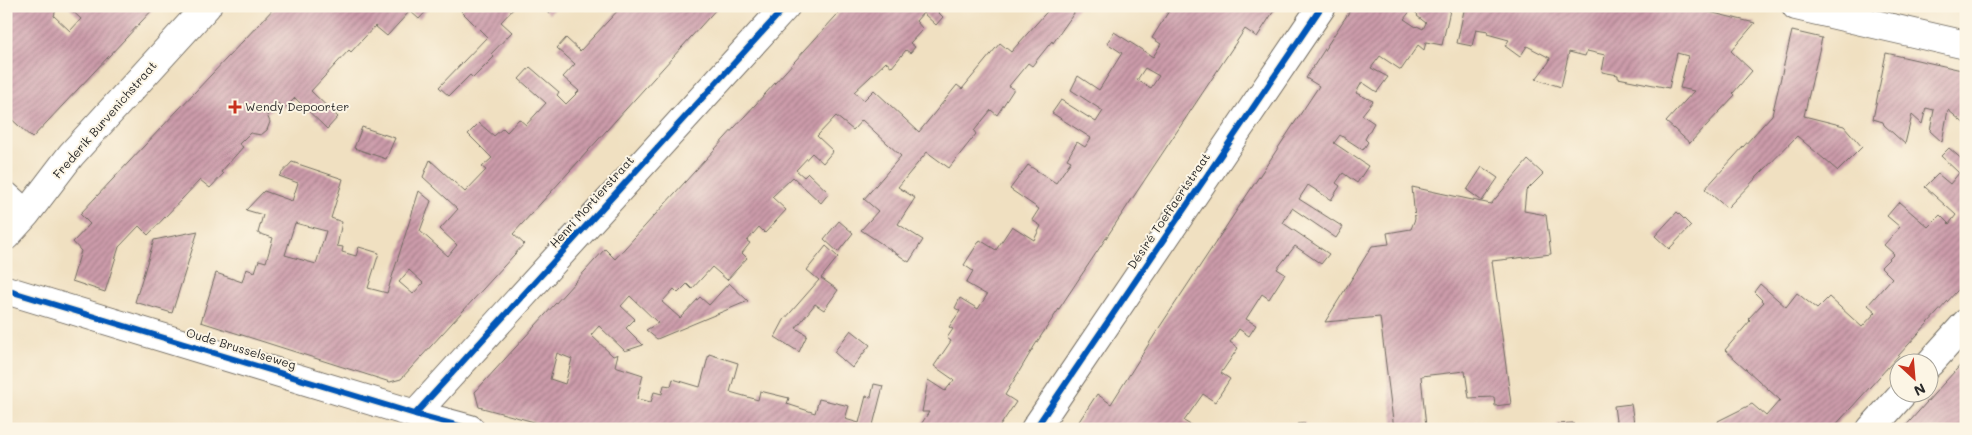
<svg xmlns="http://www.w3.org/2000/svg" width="1972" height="435" viewBox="0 0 1972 435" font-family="Mali,sans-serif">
	<defs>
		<pattern id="building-hatch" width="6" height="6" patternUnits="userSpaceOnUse" patternTransform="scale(1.25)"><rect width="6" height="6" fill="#cc9baa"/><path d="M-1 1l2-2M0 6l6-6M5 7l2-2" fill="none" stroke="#a67f8b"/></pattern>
	</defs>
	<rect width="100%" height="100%" fill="#fcf5e5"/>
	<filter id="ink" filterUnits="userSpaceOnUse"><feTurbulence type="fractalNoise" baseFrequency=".02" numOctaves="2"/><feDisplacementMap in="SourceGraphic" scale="10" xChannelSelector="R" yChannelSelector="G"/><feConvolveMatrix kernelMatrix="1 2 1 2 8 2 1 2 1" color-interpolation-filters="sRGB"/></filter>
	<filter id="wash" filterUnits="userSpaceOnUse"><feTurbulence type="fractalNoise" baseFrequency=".0096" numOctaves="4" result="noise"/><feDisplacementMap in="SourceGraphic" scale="20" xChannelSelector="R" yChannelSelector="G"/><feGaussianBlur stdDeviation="1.12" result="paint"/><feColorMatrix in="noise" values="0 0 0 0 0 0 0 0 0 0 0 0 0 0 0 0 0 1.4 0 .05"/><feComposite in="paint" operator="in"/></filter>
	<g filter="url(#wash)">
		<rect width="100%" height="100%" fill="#f0e0c1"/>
		<g id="blocks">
			<path fill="url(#building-hatch)" fill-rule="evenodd" d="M6 6H57L54 16 70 31 81 19 67 6H156L32 138 6 114Z
				M276 6H431L419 19 410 11 387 36 375 26 351 52 349 50 311 91 338 117 327 129 295 98 284 109 278 103 267 115 270 122 267 130 261 135 250 133 239 144 243 147 221 172 223 174 210 188 200 180 148 235 139 226 119 247 105 292 72 281 81 251 73 242 90 224 80 214Z
				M465 6H516L501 22 512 32 491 54 494 57 473 78 470 75 449 96 439 87 487 37 461 11Z
				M541 6H556L549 14Z
				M622 6H719L513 234 524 244 401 379 390 382 201 322 216 273 242 282 246 269 255 272 259 260 266 262 273 238 258 233 263 215 246 210 264 191 292 201 298 183 279 176 292 162 343 179 331 218 342 222 337 246 343 247 342 252 356 256 359 247 379 253 368 288 387 293 419 191 431 201 420 231 448 256 457 245 440 229 458 209 423 177 430 160 465 192 486 170 482 167 492 158 468 134 479 123 494 136 503 128 507 132 519 119 526 125 546 103 519 79 530 67 559 92 557 95 566 104 579 91 563 77 575 64 557 48 566 38 580 51ZM295 223 326 231 316 264 285 255ZM409 270 423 283 413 294 399 282Z
				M845 6H932L943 17 936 25 923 13 916 21 923 29 910 43 915 47 910 53 906 50 892 67 886 62 854 92 864 100 874 90 919 132 957 85 962 89 1000 43 1011 52 1052 6H1079L1053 43 1052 41 1032 66 1028 63 1009 86 1014 89 997 115 991 110 974 131 976 134 949 168 927 152 898 187 915 198 898 224 923 240 909 262 861 230 878 211 864 199 901 156 862 120 853 130 836 116 817 136 833 151 823 163 812 153 796 170 804 177 808 173 829 193 821 203 793 177 772 197 786 210 765 233 759 227 747 241 750 243 742 253 747 258 727 280 712 267 692 289 687 284 678 293 674 289 662 302 680 318 700 297 709 305 729 283 748 301 657 339 646 330 658 323 630 296 621 306 635 319 626 328 643 345 625 351 599 326 591 335 613 356 618 354 615 366 643 375 637 399 651 402 654 392 662 394 664 385 671 386 673 379 700 387 709 354 738 363 730 392 758 400 760 391 789 398 787 404 815 413 819 399 849 406 845 419 859 423 866 396 871 397 874 384 883 386 872 429H560L479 407 475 392 605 249 615 259ZM557 353 572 359 565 384 550 379Z
				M1172 6H1277L1257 37 1245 29 1035 345 1005 395 1016 402 998 429H918L929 412H922L928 380 945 391 954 380 934 366 951 341 947 338 953 329 949 327 960 311 955 308 960 298 978 309 987 295 966 283 973 271 964 265 980 240 996 250 1012 226 1034 240 1041 226 1032 220 1039 209 1010 189 1028 165 1056 183 1071 161 1067 159 1077 142 1085 147 1091 138 1052 113 1061 100 1096 122 1103 111 1071 90 1078 76 1099 90 1122 53 1107 43 1114 32 1153 57 1161 44 1152 38ZM1145 68 1159 76 1151 88 1137 80Z
				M1353 6H1451L1442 45 1426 42 1424 50 1418 45 1401 70 1380 56 1371 68 1388 77 1377 92 1362 82 1356 93 1373 101 1362 115 1374 123 1365 139 1368 142 1363 150 1340 135 1334 143 1368 166 1357 183 1343 173 1336 183 1340 186 1331 200 1308 185 1299 199 1343 227 1336 238 1292 208 1283 223 1329 254 1321 264 1295 246 1277 269 1285 274 1269 299 1262 294 1246 319 1256 325 1249 336 1239 329 1230 342 1238 348 1221 373 1230 379 1215 402 1203 394 1184 421 1197 429H1074L1097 394 1111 404 1157 331 1319 86 1306 78ZM1412 9 1418 15 1417 16 1426 23 1423 29 1417 26 1416 27 1404 19Z
				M1465 6H1684L1755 23 1731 51 1752 71 1733 93 1735 95 1690 143 1666 122 1694 91 1680 88 1688 56 1677 53 1669 88 1618 78V75L1602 72 1605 55 1587 51 1585 56 1569 52 1561 87 1536 79 1549 62 1550 58 1527 46 1520 57 1505 46 1509 40 1487 34 1488 31 1476 29 1472 46 1457 43Z
				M1792 31 1822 38 1804 116 1844 126 1862 147 1838 171 1797 136 1727 208 1705 189 1772 115Z
				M1886 53 1966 71V125L1948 110 1942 142 1930 131 1934 110 1926 108 1922 124 1912 115 1905 144 1884 125 1883 122 1873 119Z
				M362 127 395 138 386 159 354 148Z
				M1949 148 1965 162 1966 161V281L1832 429H1720L1718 421 1752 404 1766 416 1780 400 1725 350 1750 321 1748 319 1764 302 1754 292 1760 284 1786 307 1797 293 1817 309 1829 297 1862 327 1876 312 1868 305 1892 278 1881 267 1894 254 1884 245 1900 227 1887 216 1899 202 1928 227 1940 215 1949 224 1956 215 1925 187 1938 174 1950 184 1959 173 1941 156Z
				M1528 160 1543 174 1526 191 1524 211 1546 215 1551 254 1492 261 1511 404 1495 406 1494 397 1469 398 1465 371 1421 376 1426 427 1394 429 1380 317 1325 322 1372 246 1389 244 1387 233 1411 229 1415 219 1412 187 1491 204Z
				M1482 167 1498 178 1482 201 1467 190Z
				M1677 212 1691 226 1669 249 1655 236Z
				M839 221 853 233 838 252 824 239Z
				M198 231 172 313 135 302 154 240Z
				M826 246 838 257 821 278 838 290 824 310 815 304 796 328 807 335 799 352 775 337 784 320 819 280 807 270Z
				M851 330 870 345 852 368 834 352Z
				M1966 359V429H1903L1934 394Z
				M1631 404 1635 429H1617L1614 406Z
				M1305 423V429H1298V424Z
				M1573 423 1574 429H1558L1557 424Z"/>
		</g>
	</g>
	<g filter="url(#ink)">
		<use href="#blocks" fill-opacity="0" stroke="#706a60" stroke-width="1"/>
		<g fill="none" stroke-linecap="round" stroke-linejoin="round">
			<g stroke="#706a60" stroke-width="30">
				<path id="street" d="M1796 6 1966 45
					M6 196 26 214
					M6 236 26 214 71 155 207 6
					M6 290 415 414 470 429
					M1930 363 1966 323
					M415 414 786 6
					M1035 429 1322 6
					M1871 429 1904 392"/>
			</g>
			<use href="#street" stroke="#fff" stroke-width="28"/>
			<g stroke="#fcf5e5" stroke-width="9">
				<path id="cycleway" d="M6 290 415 414 470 429
					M415 414 786 6
					M1035 429 1322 6"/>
			</g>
			<use href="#cycleway" stroke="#0057b8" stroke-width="6"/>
		</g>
	</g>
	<path fill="#c8321e" stroke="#fcf5e5" stroke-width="2" d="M232.5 99.5h5v5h5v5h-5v5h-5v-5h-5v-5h5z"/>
	<g text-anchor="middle" stroke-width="4" stroke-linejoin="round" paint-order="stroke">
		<g font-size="12" fill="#2b2b2b" stroke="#fcf5e5" text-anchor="start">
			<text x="245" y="111">Wendy Depoorter</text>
		</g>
		<g font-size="12" fill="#2b2b2b" stroke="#fcf5e5">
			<text transform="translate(105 120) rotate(-49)" y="4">Frederik Burvenichstraat</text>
			<text transform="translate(592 202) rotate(-48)" y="4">Henri Mortierstraat</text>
			<text transform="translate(1169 211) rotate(-56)" y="4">Désiré Toeffaertstraat</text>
			<text transform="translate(241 349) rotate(17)" y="4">Oude Brusselseweg</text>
		</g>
	</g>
	<rect width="1972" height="435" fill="none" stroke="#fcf5e5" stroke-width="25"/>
	<g transform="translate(1914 378) rotate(154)"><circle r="24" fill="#fcf5e5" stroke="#a8a49b"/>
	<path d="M0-4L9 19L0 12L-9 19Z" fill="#c8321e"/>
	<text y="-8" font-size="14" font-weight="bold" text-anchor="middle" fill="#2b2b2b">N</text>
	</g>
</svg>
